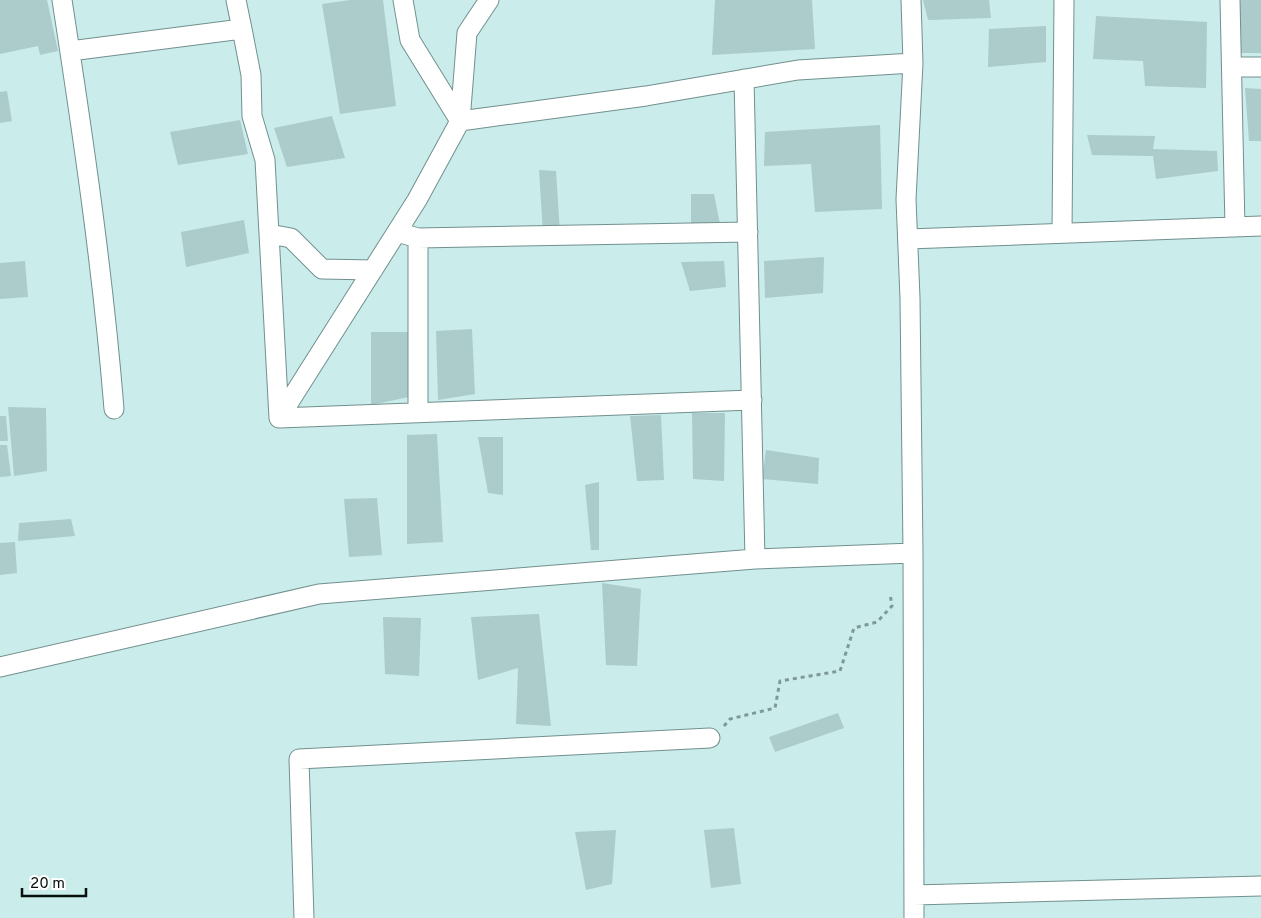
<svg xmlns="http://www.w3.org/2000/svg" width="1261" height="918" viewBox="0 0 1261 918" font-family="Overpass,sans-serif">
	<rect width="100%" height="100%" fill="#caecea"/>
	<path fill="#abccca" d="M0 0H47L58 51 40 55 38 46 0 54Z
		M350 0H383L396 106 340 114 322 4Z
		M715 0H812L815 49 712 55Z
		M923 0H989L991 18 928 20Z
		M1238 0H1261V53H1241Z
		M1096 16 1207 22 1206 88 1145 86 1143 61 1093 59Z
		M1046 26V62L988 67 989 29Z
		M1245 88 1261 89V141H1249Z
		M7 91 12 121 0 123V92Z
		M332 116 345 158 287 167 274 128Z
		M240 120 248 154 178 165 170 132Z
		M880 125 882 209 815 212 811 164 764 166 765 132Z
		M1087 135 1155 136 1153 149 1217 151 1218 171 1156 179 1153 156 1092 155Z
		M539 170 556 171 560 233H543Z
		M691 194H714L720 224H691Z
		M244 220 249 253 186 267 181 232Z
		M824 257 823 293 765 298 764 261Z
		M25 261 28 297 0 299V263Z
		M724 261 726 287 690 291 681 262Z
		M472 329 475 394 438 400 436 331Z
		M371 332H411L409 397 371 405Z
		M8 407 46 408 47 471 14 476Z
		M692 413H725L724 481 693 479Z
		M661 415 664 480 637 481 630 416Z
		M0 416H6L8 441H0Z
		M437 434 443 542 407 544V435Z
		M478 437H503V495L488 493Z
		M0 445H7L11 476 0 477Z
		M766 450 819 458 818 484 762 479Z
		M599 482V550H591L585 485Z
		M377 498 382 555 349 557 344 499Z
		M71 519 75 536 18 541 19 523Z
		M15 542 17 573 0 575V543Z
		M602 583 641 589 637 666 606 665Z
		M539 614 551 726 516 724 518 668 478 680 471 617Z
		M383 617 421 618 419 676 385 674Z
		M838 713 844 728 775 752 769 737Z
		M734 828 741 884 711 888 704 830Z
		M616 830 612 884 586 890 575 832Z"/>
	<g fill="none" stroke-linecap="round" stroke-linejoin="round">
		<g stroke="#71908e" stroke-width="21">
			<path id="minor" d="M62 0C83 136 103 272 114 409
				M403 0 410 40 460 121
				M911 0 913 63 906 199 910 298 913 553 914 918
				M1230 0 1235 227
				M242 29 251 75 252 116 265 160 279 418 417 200 460 121 646 96 798 70 913 63
				M70 51 242 29 236 0
				M1232 67H1261
				M744 79 755 559
				M460 121 467 33 489 0
				M397 232 418 238 748 232
				M1062 233 1064 0
				M269 234 291 238 322 269 373 270
				M418 238V412
				M908 239 1261 226
				M279 418 752 400
				M0 667 319 594 755 559 913 553
				M914 895 1261 886
				M304 918 299 759 710 738"/>
		</g>
		<path stroke="#7f9997" stroke-width="3" stroke-dasharray="4 4" stroke-linecap="butt" d="M724 726 730 719 775 708 780 681 840 671 854 628 877 622 892 606 890 594"/>
		<use href="#minor" stroke="#fff" stroke-width="19"/>
	</g>
	<path d="M22 888v8h64v-8" fill="none" stroke="#05100f" stroke-width="2.5"/>
	<text x="30" y="888" font-size="15" fill="#05100f" stroke="#ffffff" stroke-width="4" paint-order="stroke">20 m</text>
</svg>
